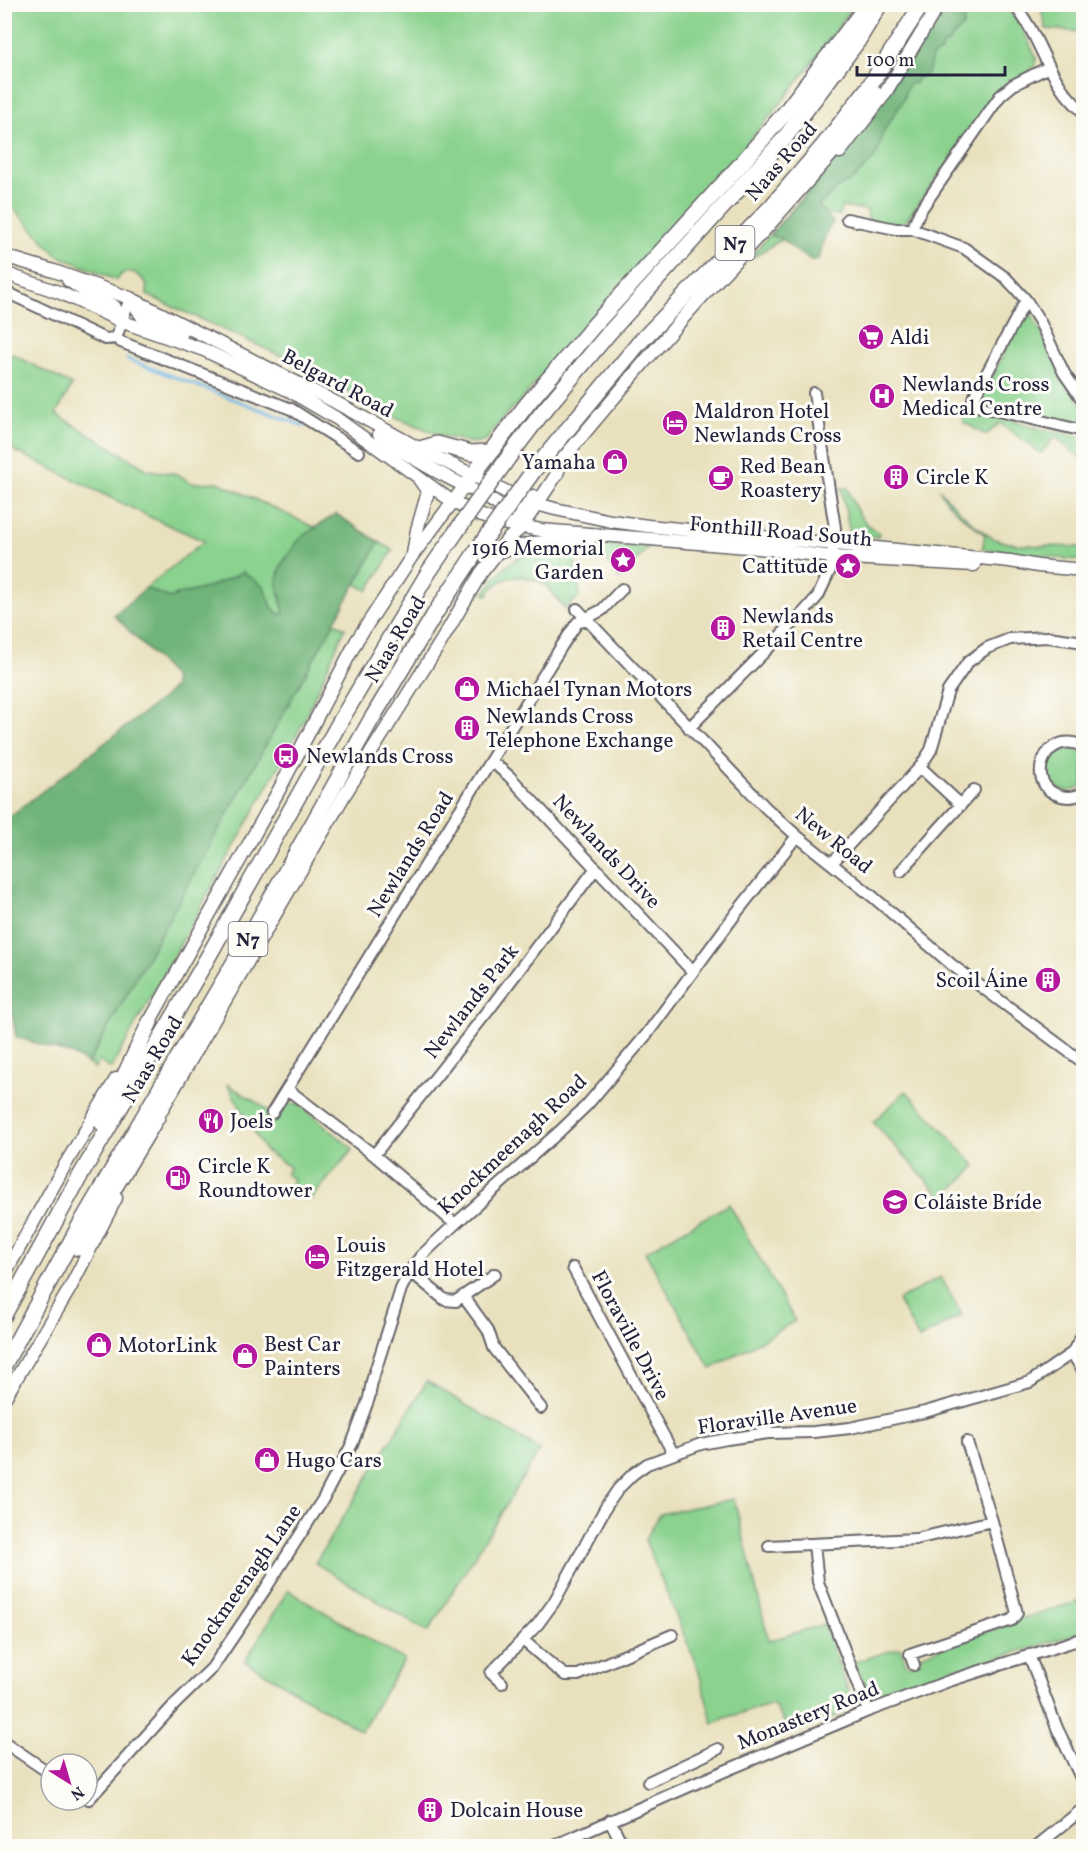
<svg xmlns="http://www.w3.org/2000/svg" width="1088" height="1851" viewBox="0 0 1088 1851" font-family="Vollkorn,serif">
	<rect width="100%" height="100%" fill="#fdfcf7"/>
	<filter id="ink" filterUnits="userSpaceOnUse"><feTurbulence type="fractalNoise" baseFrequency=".0167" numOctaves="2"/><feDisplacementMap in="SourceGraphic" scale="12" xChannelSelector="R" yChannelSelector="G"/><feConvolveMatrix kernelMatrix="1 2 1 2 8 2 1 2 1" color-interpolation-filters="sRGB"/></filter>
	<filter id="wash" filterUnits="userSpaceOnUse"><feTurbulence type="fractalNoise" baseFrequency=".008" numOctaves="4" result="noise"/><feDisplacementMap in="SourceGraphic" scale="24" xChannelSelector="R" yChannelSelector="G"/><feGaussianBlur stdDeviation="1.35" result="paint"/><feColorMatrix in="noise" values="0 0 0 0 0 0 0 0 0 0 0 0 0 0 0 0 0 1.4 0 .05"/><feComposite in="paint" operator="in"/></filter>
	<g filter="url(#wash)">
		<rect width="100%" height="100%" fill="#e9e1be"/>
		<path fill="#8ad28e" stroke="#567a64" stroke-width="1.5" d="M5 5H854C826 44 798 84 766 121 686 217 598 305 519 403L507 413 486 440 473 443 442 436 391 415 308 368 147 295C149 283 143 278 133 272L123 273 116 280 57 255 5 199Z
			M942 5H1002L1020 23 1036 57 1035 65 1028 73 1002 87 906 221 898 225 868 220 867 210 841 207 839 216 823 213 747 261 860 131Z
			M1040 5H1083V32L1046 29Z
			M1027 306 1080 403 1083 407V427L985 405 981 399Z
			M4 350 72 385 56 414 148 470 178 474 191 483 218 482 316 528C300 538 278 561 277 581 277 591 282 604 284 614H279L272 607 264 587 223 583 196 591 177 594 170 598 146 588 204 541 150 517 5 446Z
			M972 407 1040 429 1083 437V460L1055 437 1041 453 1000 423 986 435 963 422 962 416Z
			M841 488H848C854 507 861 523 879 533L878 537 850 534Z
			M939 489C953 504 977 531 995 539 1013 547 1062 546 1083 547V561L982 549 985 535C969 521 949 509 939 489Z
			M379 542 393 550 368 591 356 584Z
			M616 545 649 547 619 579 602 554V546Z
			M541 550H574L580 596 565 609C559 601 553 593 546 586 541 581 535 580 529 578 511 573 497 581 487 595L484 593C500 570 512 555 541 550Z
			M334 622 345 628 304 721 112 1067 109 1068 99 1061 95 1068 88 1064Z
			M1065 748H1072L1083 754V785C1055 807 1028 761 1065 748Z
			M227 1084 261 1105 275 1117 288 1103 299 1104 353 1149 310 1200 290 1187 293 1179 286 1174 290 1167 265 1151Z
			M906 1091 976 1166 943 1198 873 1122Z
			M729 1204 795 1321 711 1369 645 1252Z
			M941 1277 962 1315 919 1339 898 1300Z
			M427 1381 540 1450 428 1632 315 1563Z
			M734 1499 769 1641 824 1624 850 1695 849 1704 842 1714 790 1732 773 1704 725 1718 713 1724 698 1669 645 1540 660 1514Z
			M288 1590 404 1660 361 1731 245 1661Z
			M1083 1600V1632L971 1666 879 1698C863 1696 860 1675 854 1662L900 1648 907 1665 921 1661 920 1655 1017 1620Z"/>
		<path fill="#6fb479" stroke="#486b5a" stroke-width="1.5" d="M951 5H963L964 25 948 43 942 46 941 52 932 56 928 73 918 78 915 84 910 83 905 92 904 99 883 132 880 146 875 157 863 170 849 182 841 185 818 206C824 210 826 218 833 222L826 233 819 259 813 261 799 253 779 237H773L771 233 812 190 855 138 947 6Z
			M336 514 379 542 88 1064 73 1055 16 1037 9 994 5 986V820L163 698 174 687 173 676 114 615 146 588 170 598C179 593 188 593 198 590 214 586 228 579 243 572L264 587 272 607 279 614H284L277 581 281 565 301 537Z"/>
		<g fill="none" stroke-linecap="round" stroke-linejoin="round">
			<path stroke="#70b6e7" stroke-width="3" d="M127 359 304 426"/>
		</g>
	</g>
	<g filter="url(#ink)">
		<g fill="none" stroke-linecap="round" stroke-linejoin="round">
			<g stroke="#686569" stroke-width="14">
				<path id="minor" d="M1013 4C1033 26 1041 54 1056 79 1063 92 1073 102 1084 113
					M847 219 896 229H912L964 248 1006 278 1026 300 1040 322 1064 373 1084 402
					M912 229 920 211 1000 96 1013 85 1049 67
					M4 291 105 339 116 338 130 298
					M1026 300 973 399 977 406 1084 431
					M116 338 121 342 291 409 359 452
					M577 609 766 808 797 836 872 896 952 965 1084 1063
					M689 728 804 612 818 596 831 568 835 528 814 393
					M1084 747C1045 726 1022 786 1061 796 1069 798 1077 797 1084 792
					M491 761 509 776 692 971
					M920 767 961 805
					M832 863 920 767 931 750 948 691 968 662 987 648 1010 639 1048 637 1084 642
					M901 871 974 790
					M287 1089 374 1155 455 1224
					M272 1113 561 647 577 623 602 610 622 589
					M374 1155 488 1011 596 868
					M573 1268 673 1453
					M410 1271 445 1300 456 1301 495 1274
					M463 1296 488 1330 494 1348 541 1408
					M1072 1353 1084 1372
					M814 1544 818 1582 868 1711
					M769 1546 916 1539 992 1521
					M523 1640 553 1666 565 1675H578L672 1635
					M1029 1655 1057 1728 1084 1784
					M914 1665 910 1654 1012 1620 1017 1613 992 1521 967 1442
					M502 1683 491 1673 538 1624 554 1602 607 1505 619 1488 633 1474 647 1464 701 1444 727 1439 768 1433 814 1432 850 1428 925 1412 1030 1382 1072 1353 1084 1332
					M4 1742 51 1774
					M648 1782 718 1749
					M87 1798 89 1799 175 1704 212 1668 266 1588 323 1499 352 1444 369 1398 372 1381 401 1289 410 1271 421 1256 455 1224 559 1132 587 1105 647 1034 737 912 797 836
					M610 1820 623 1846
					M554 1846 701 1781 868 1711 949 1681 1084 1638
					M1037 1846 1084 1808"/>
			</g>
			<g stroke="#686569" stroke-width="15">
				<path id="major" d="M840 152 884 95 939 4
					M4 256 54 271 130 298 335 402 420 449 513 495 537 504 555 509 611 521 648 526 1010 561 1038 566 1084 570
					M4 273 61 293 123 322 204 350 290 391 336 418 453 502 479 515 502 523 541 530 759 548 833 557 974 565
					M68 280 83 290 114 306 123 322
					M131 299 143 318 181 335
					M379 434C401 452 426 466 451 479 467 487 502 503 511 517
					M555 468 646 360 699 300 763 231
					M503 523C519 519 524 508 533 496
					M497 552 533 543 590 539
					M413 554 417 530 427 495 426 489 419 479
					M146 1028 279 790 357 640 412 556 473 475
					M154 1123 345 794 442 640 481 573 507 540 521 528 557 474 561 462
					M4 1275 65 1165 116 1079
					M4 1399 69 1290 116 1198"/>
			</g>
			<g stroke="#686569" stroke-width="18">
				<path id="highway" d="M758 235 835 148 875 94
					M420 449 437 444 471 453 490 452
					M510 455 542 413 608 334 784 139 857 42 880 4
					M534 470 639 343 770 208 823 146 868 88 922 4
					M473 475 528 403 596 323 741 164 784 114 868 4
					M102 1123 150 1022
					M78 1248 157 1117
					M4 1315 79 1178 203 966 341 720 428 573 456 532
					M4 1365 81 1223 248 939 371 720 436 612 480 546"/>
			</g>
			<use href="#minor" stroke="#fff" stroke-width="10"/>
			<use href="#major" stroke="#fff" stroke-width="12"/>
			<use href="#highway" stroke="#fff" stroke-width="15"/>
			<g stroke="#686569" stroke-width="18" stroke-linecap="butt">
				<path id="highway-bridge" d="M456 532 510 455
					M480 546 534 470"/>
			</g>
			<use href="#highway-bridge" stroke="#fff" stroke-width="15"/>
		</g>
	</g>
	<defs>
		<g id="supermarket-disc" transform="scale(1.35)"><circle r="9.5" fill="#b5179e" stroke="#fdfcf7"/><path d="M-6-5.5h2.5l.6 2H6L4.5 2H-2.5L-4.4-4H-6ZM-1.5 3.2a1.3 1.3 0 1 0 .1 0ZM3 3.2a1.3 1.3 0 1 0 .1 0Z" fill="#fff"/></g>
		<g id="hospital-disc" transform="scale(1.35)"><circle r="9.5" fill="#b5179e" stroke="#fdfcf7"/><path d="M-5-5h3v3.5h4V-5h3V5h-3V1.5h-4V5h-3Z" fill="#fff"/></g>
		<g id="hotel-disc" transform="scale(1.35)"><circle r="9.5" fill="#b5179e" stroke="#fdfcf7"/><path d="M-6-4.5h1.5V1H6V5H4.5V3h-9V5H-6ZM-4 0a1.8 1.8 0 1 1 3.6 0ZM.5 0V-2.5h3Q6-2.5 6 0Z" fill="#fff"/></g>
		<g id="shop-disc" transform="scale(1.35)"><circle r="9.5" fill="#b5179e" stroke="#fdfcf7"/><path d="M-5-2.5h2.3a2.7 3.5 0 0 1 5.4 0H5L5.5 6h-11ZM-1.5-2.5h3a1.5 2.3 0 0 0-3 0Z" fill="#fff"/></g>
		<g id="building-disc" transform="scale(1.35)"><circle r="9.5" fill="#b5179e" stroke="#fdfcf7"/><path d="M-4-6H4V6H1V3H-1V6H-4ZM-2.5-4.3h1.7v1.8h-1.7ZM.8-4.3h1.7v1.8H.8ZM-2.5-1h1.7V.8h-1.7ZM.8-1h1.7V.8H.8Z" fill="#fff"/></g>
		<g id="cafe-disc" transform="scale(1.35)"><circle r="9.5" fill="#b5179e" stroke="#fdfcf7"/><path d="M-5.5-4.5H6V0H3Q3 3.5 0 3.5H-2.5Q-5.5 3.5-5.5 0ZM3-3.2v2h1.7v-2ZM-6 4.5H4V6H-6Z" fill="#fff"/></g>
		<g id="sight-disc" transform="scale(1.35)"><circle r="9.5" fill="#b5179e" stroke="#fdfcf7"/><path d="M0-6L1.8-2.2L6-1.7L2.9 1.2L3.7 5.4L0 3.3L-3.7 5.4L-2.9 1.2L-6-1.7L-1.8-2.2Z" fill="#fff"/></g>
		<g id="bus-disc" transform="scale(1.35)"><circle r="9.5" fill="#b5179e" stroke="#fdfcf7"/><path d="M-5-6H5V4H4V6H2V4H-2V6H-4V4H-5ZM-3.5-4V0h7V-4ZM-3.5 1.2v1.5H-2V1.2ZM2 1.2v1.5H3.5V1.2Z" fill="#fff"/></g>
		<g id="restaurant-disc" transform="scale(1.35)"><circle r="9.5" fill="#b5179e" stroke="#fdfcf7"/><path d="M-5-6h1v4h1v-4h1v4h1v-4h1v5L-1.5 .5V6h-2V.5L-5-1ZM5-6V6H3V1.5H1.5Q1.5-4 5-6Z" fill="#fff"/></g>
		<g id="fuel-disc" transform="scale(1.35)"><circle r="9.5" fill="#b5179e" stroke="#fdfcf7"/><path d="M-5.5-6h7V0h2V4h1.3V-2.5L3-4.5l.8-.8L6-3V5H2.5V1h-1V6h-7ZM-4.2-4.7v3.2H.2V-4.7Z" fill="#fff"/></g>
		<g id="school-disc" transform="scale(1.35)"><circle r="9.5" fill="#b5179e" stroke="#fdfcf7"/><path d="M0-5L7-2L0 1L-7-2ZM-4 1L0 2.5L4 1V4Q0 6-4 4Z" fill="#fff"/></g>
	</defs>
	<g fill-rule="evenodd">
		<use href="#supermarket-disc" x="871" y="337"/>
		<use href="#hospital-disc" x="882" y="396"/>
		<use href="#hotel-disc" x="675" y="423"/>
		<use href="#shop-disc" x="615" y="462"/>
		<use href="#building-disc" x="896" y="477"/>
		<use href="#cafe-disc" x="721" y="478"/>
		<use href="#sight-disc" x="623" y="560"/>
		<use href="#sight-disc" x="848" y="566"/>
		<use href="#building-disc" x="723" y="628"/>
		<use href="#shop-disc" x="467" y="689"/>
		<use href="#building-disc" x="467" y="728"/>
		<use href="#bus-disc" x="286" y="756"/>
		<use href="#building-disc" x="1048" y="980"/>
		<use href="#restaurant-disc" x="211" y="1121"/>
		<use href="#fuel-disc" x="178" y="1178"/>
		<use href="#school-disc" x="895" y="1202"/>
		<use href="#hotel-disc" x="317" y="1257"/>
		<use href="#shop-disc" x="99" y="1345"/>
		<use href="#shop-disc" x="245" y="1356"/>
		<use href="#shop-disc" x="267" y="1460"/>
		<use href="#building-disc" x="430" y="1810"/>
	</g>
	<g text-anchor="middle" stroke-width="6" stroke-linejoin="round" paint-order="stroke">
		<g fill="#fdfcf7" stroke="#646373" stroke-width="1.5">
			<rect x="715.5" y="226" width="39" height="34" rx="4.5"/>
			<rect x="228.5" y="922" width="39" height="34" rx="4.5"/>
		</g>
		<g font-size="20" font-weight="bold" fill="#22223b">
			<text x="735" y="250">N7</text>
			<text x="248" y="946">N7</text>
		</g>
		<g font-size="21" fill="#22223b" stroke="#fdfcf7">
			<text transform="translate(781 161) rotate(-49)" y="7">Naas Road</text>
			<text transform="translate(338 383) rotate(28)" y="7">Belgard Road</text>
			<text transform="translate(781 531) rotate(5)" y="7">Fonthill Road South</text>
			<text transform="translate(395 639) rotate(-59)" y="7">Naas Road</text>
			<text transform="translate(834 840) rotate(39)" y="7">New Road</text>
			<text transform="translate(607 851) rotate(47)" y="7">Newlands Drive</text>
			<text transform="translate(410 854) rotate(-58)" y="7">Newlands Road</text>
			<text transform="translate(471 1001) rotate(-52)" y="7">Newlands Park</text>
			<text transform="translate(152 1059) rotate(-59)" y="7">Naas Road</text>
			<text transform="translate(512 1144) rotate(-43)" y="7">Knockmeenagh Road</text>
			<text transform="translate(631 1335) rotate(62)" y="7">Floraville Drive</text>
			<text transform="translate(777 1416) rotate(-8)" y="7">Floraville Avenue</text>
			<text transform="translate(241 1585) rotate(-55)" y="7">Knockmeenagh Lane</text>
			<text transform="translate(808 1715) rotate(-22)" y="7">Monastery Road</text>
		</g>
		<g font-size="21" fill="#22223b" stroke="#fdfcf7" text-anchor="start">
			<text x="890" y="344">Aldi</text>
			<text x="902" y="391">Newlands Cross<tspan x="902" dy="24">Medical Centre</tspan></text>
			<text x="694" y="418">Maldron Hotel<tspan x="694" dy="24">Newlands Cross</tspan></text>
			<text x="596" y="469" text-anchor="end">Yamaha</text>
			<text x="740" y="473">Red Bean<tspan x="740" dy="24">Roastery</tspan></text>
			<text x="916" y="484">Circle K</text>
			<text x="604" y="555" text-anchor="end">1916 Memorial<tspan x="604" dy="24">Garden</tspan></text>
			<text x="828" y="573" text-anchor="end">Cattitude</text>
			<text x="742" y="623">Newlands<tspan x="742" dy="24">Retail Centre</tspan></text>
			<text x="486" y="696">Michael Tynan Motors</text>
			<text x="486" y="723">Newlands Cross<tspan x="486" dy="24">Telephone Exchange</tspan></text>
			<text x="306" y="763">Newlands Cross</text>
			<text x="1028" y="987" text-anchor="end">Scoil Áine</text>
			<text x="230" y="1128">Joels</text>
			<text x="198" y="1173">Circle K<tspan x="198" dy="24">Roundtower</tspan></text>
			<text x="914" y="1209">Coláiste Bríde</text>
			<text x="336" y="1252">Louis<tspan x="336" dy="24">Fitzgerald Hotel</tspan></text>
			<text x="264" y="1351">Best Car<tspan x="264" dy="24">Painters</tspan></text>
			<text x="118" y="1352">MotorLink</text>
			<text x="286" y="1467">Hugo Cars</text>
			<text x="450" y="1817">Dolcain House</text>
		</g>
	</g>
	<rect width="1088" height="1851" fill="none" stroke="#fdfcf7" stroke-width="24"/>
	<g transform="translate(69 1782) rotate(143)"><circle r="28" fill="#fdfcf7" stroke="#a5a5ac" stroke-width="1.5"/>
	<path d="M0-4.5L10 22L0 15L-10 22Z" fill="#b5179e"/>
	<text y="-9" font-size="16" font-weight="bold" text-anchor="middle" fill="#22223b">N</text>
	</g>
	<path d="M857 66v9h148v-9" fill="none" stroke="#22223b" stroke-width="3"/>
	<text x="866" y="66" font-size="18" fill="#22223b" stroke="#fdfcf7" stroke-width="4.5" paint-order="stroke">100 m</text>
</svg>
